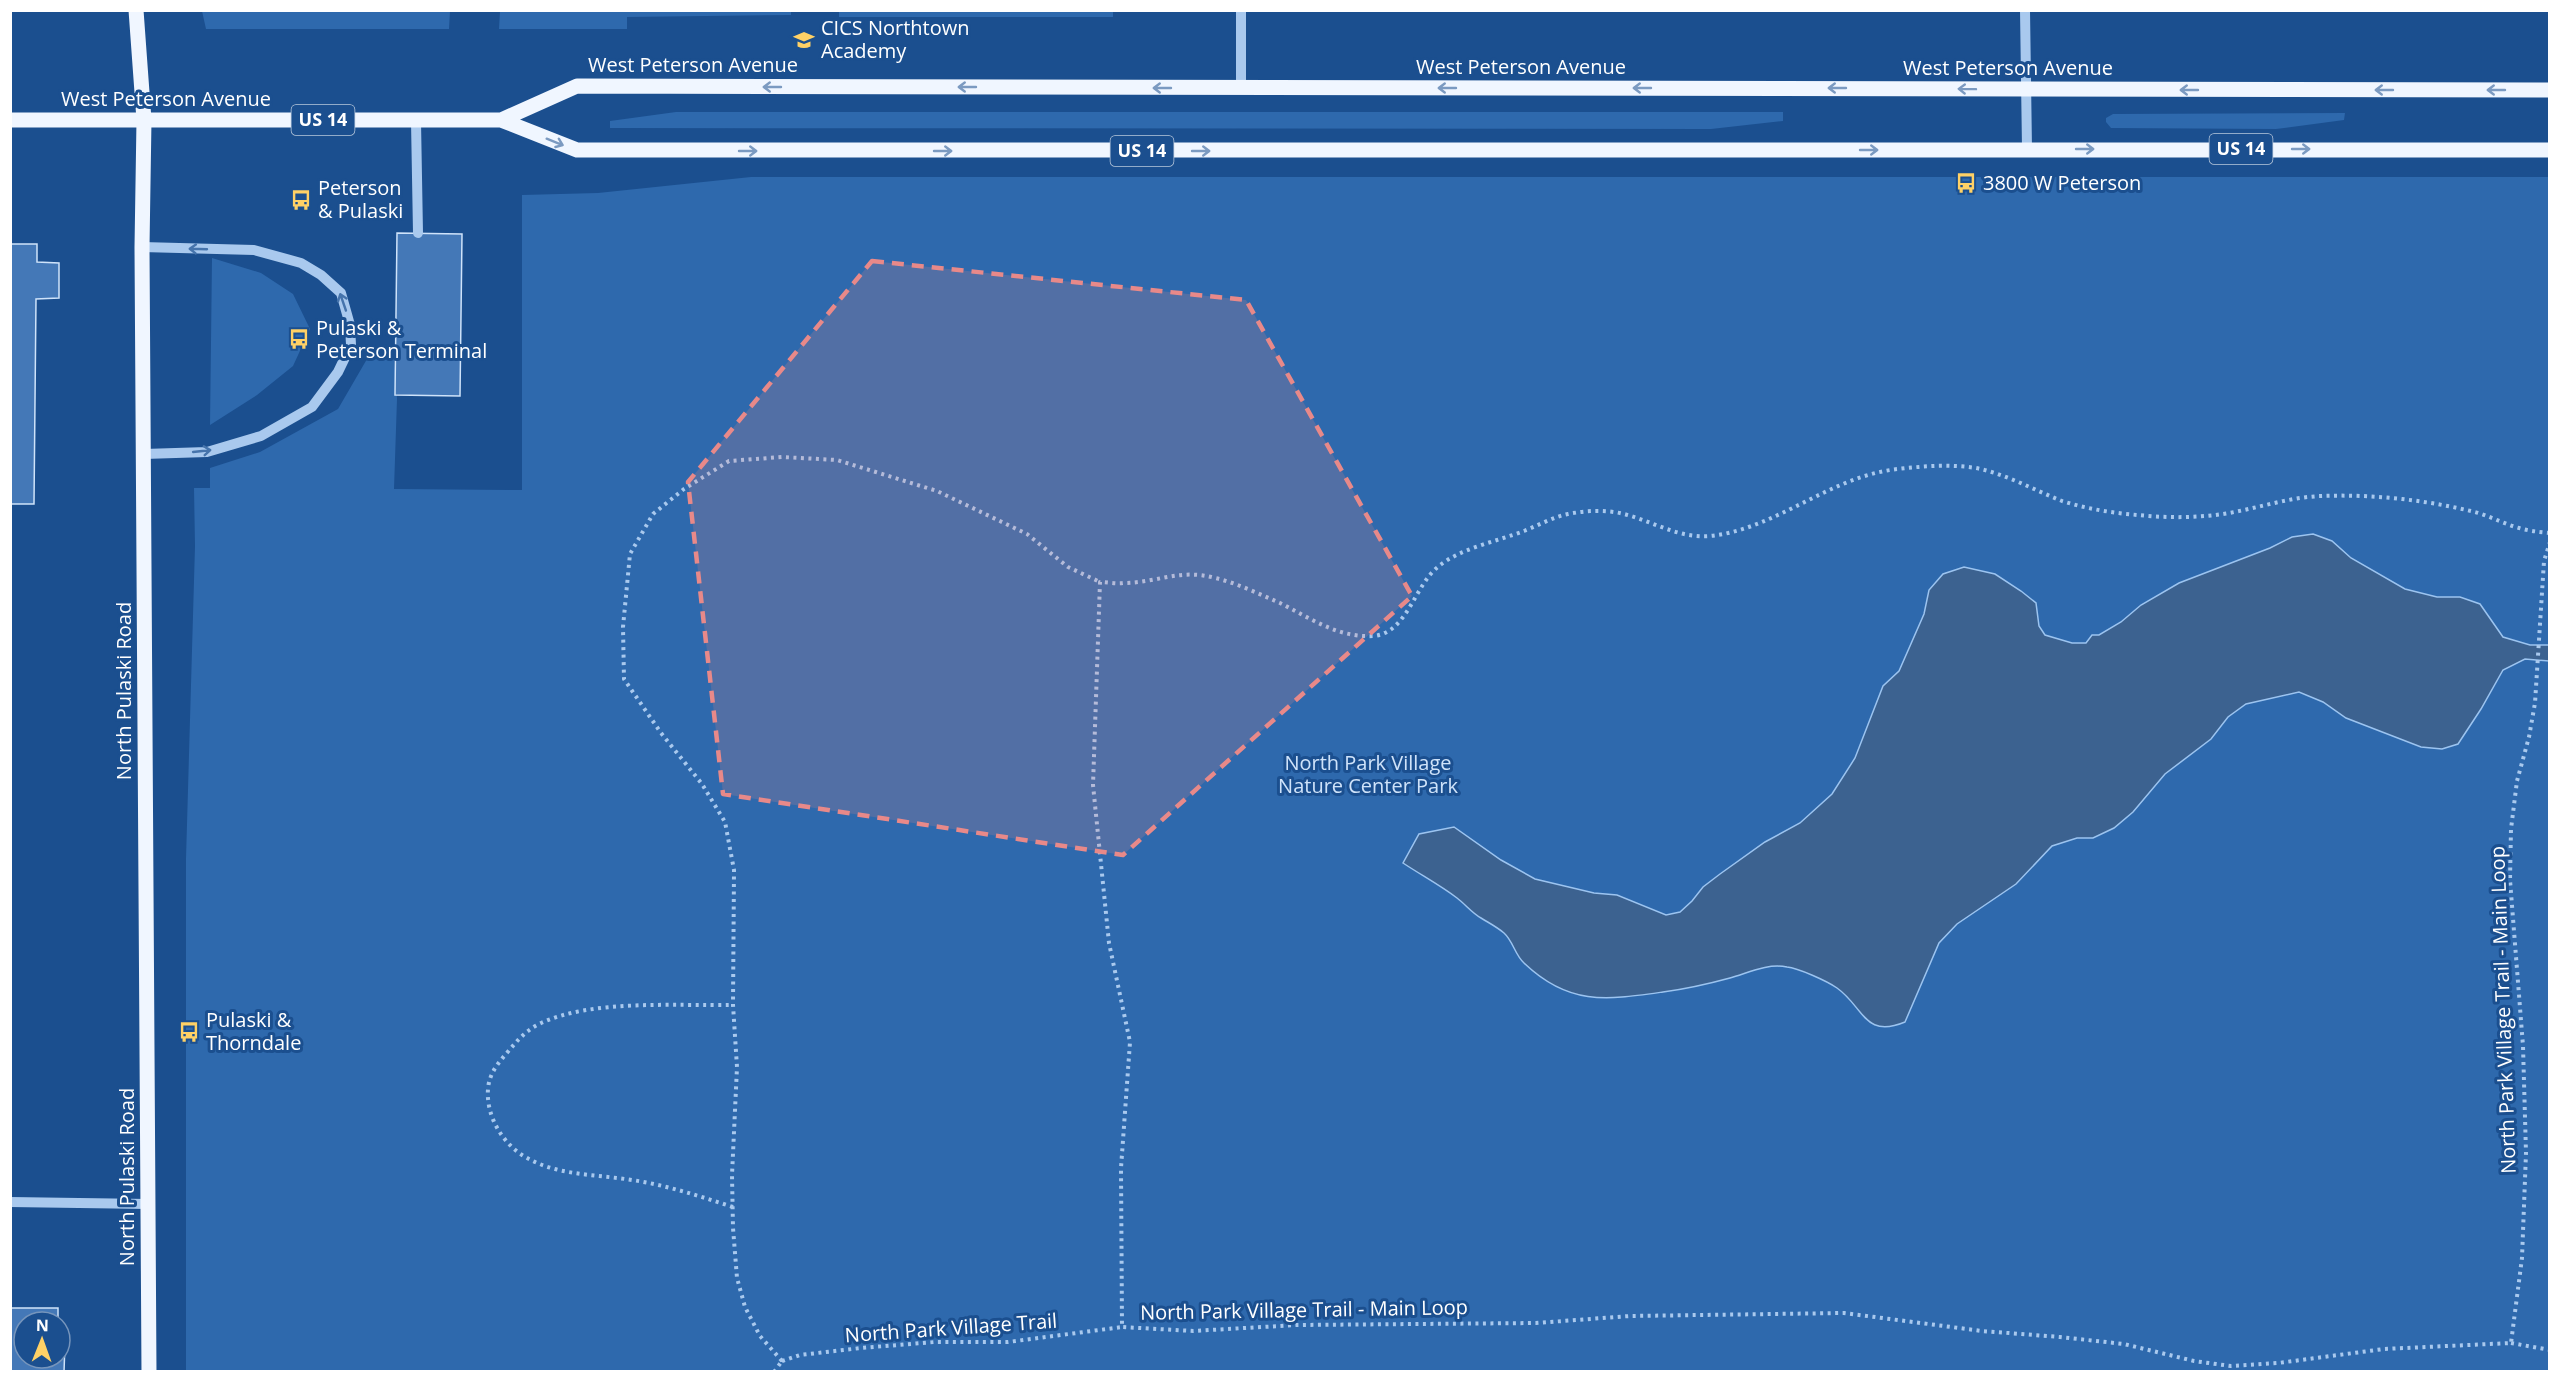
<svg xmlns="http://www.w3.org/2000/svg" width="2560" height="1382" viewBox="0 0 2560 1382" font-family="'Open Sans',sans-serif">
	<rect width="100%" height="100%" fill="#1b4f8f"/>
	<path fill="#2e69ad" d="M202 11H450L449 29H206Z
		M500 11 791 10V15L627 17V29H499Z
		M839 11V10L1113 11V17H839Z
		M676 112H1783V121L1711 129 610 128V121Z
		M2345 113 2344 120 2276 129 2111 128 2106 122V118L2113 114Z
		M751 177H2549V1371L186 1372V859L195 546 194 488H210V468L260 452 338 409 367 359 394 355 397 399 394 489 522 490V195L598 193Z
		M212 258 261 273 293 294 310 329 293 366 257 395 210 425Z"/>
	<path fill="#3c6290" stroke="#9cc4f0" stroke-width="1.5" d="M2313 534 2332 541 2351 558 2405 589 2437 597H2460L2480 604 2503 637 2530 645H2549V661L2525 659 2503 670 2481 709 2458 744 2442 749 2421 747 2346 718 2323 702 2299 692 2246 704 2228 717 2211 739 2165 774 2133 812 2114 828 2093 838H2077L2052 846 2016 884 1957 924 1939 943 1905 1022C1864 1039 1864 1007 1837 988 1827 981 1798 968 1787 967 1767 963 1748 973 1730 978 1708 984 1686 989 1663 992 1606 1000 1569 1006 1524 963 1515 955 1513 941 1504 933 1497 927 1489 923 1481 918 1472 913 1465 904 1457 898 1440 885 1421 875 1403 863L1419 834 1454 827 1501 860 1535 879 1594 893 1617 895 1666 915 1680 912 1692 901 1703 887 1720 874 1765 842 1800 823 1832 794 1855 758 1883 686 1899 671 1924 614 1929 590 1943 574 1964 567 1995 574 2021 591 2036 603 2039 626 2045 635 2072 643H2086L2092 635H2099L2121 622 2141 605 2179 583 2270 548 2292 537Z"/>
	<path fill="#4478b7" stroke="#cfe3fa" stroke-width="1.5" d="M397 233 462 234 460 396 395 395Z
		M10 244H37V262L59 263V298L36 299 34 504H10Z
		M10 1308H58V1322H24V1358H60V1343H65L64 1372H10Z"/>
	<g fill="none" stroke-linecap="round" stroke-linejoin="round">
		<path stroke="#a9c9ee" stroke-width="4" stroke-dasharray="3 4.5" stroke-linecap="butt" d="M2550 533C2539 532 2529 531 2519 528 2504 524 2490 516 2475 512 2426 500 2373 494 2322 496 2288 497 2256 509 2223 514 2195 518 2166 518 2138 515 2113 513 2087 509 2062 501 2034 490 2006 474 1976 468 1951 464 1924 466 1898 469 1830 476 1777 529 1710 536 1675 539 1647 517 1614 512 1598 510 1583 511 1568 514 1553 517 1539 525 1524 531 1498 541 1461 548 1439 566 1414 585 1408 633 1373 636 1338 638 1310 618 1280 603 1259 594 1237 583 1215 578 1180 568 1157 583 1123 583 1116 584 1108 582 1100 582L1093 785 1109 943 1130 1042 1121 1168 1122 1327 1193 1331 1297 1325 1536 1323 1630 1316 1844 1313 1982 1331 2060 1337 2124 1344 2194 1361 2231 1366 2278 1363 2384 1349 2511 1343 2522 1258 2526 1153 2523 1046 2510 880 2511 829 2517 781 2529 737 2535 703 2544 561 2550 542
			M733 1207C699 1196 666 1185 632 1180 594 1174 555 1176 522 1155 501 1141 486 1115 488 1089 489 1075 497 1064 506 1054 516 1042 525 1031 539 1024 590 999 676 1006 733 1005
			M2511 1343 2550 1350
			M782 1361 760 1336 745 1307 737 1278 733 1228 732 1175 737 1067 733 1005 734 870 725 822 702 784 661 733 624 679 623 627 630 554 653 514 684 489 729 461 782 457 837 460 937 491 1027 534 1068 567 1100 582
			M782 1361 800 1355 861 1348 935 1342H1008L1122 1327
			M774 1372 782 1361"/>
		<path stroke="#a9c9ee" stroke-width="10" d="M1241 10V88
			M2025 10 2027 149
			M416 121 418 233
			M142 247 254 250 301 263 321 275 341 293 350 325 351 345 338 372 312 407 261 436 207 452 144 454
			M10 1202 148 1204"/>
		<path stroke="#f0f6ff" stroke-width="15" d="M136 10 144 120 142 247 149 1372
			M10 120H501L577 86 2550 90
			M501 120 577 150H2550"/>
	</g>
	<defs><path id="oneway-shaft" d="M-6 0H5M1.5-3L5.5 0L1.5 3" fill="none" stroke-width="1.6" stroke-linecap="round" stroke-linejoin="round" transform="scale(1.5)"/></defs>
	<g stroke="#7b9ac1">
		<use href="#oneway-shaft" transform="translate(772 87) rotate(-180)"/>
		<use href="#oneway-shaft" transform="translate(967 87) rotate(-180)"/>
		<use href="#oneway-shaft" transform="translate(1162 88) rotate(-180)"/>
		<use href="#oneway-shaft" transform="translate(1447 88) rotate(-180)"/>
		<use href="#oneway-shaft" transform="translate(1642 88) rotate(-180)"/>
		<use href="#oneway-shaft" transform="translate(1837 88) rotate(-180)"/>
		<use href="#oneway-shaft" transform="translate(1967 89) rotate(-179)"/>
		<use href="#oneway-shaft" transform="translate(2189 90) rotate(-180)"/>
		<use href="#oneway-shaft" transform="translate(2384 90) rotate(-180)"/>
		<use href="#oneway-shaft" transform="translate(2496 90) rotate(-180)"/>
		<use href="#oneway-shaft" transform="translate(555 142) rotate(22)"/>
		<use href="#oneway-shaft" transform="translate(2085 149)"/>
		<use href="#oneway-shaft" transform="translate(2301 149)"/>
		<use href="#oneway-shaft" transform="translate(1869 150)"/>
		<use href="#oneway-shaft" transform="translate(748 151)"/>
		<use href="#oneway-shaft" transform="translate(943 151)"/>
		<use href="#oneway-shaft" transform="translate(1201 151)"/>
	</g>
	<g stroke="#4674ac">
		<use href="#oneway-shaft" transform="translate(198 249) rotate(-178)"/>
		<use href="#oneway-shaft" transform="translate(343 302) rotate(-109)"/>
		<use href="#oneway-shaft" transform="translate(202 451) rotate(-6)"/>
	</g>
	<path fill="#e88989" fill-opacity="0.2" stroke="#e88989" stroke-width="4.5" stroke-dasharray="12 8" stroke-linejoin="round" d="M872 261 1246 300 1412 596 1123 855 723 794 688 482Z"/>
	<defs>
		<g id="school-bare" transform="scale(1.62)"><path d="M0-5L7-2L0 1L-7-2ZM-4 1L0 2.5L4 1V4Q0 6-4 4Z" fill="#ffd166" stroke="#1b4f8f" stroke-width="2.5" paint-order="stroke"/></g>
		<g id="bus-bare" transform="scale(1.62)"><path d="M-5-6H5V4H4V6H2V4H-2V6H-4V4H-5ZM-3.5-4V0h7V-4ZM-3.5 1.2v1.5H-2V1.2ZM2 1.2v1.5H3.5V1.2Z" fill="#ffd166" stroke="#1b4f8f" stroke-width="2.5" paint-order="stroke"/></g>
	</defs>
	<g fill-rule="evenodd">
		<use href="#school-bare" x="804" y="40"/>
		<use href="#bus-bare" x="1966" y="183"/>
		<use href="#bus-bare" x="301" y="200"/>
		<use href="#bus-bare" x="299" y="339"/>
		<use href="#bus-bare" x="189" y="1032"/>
	</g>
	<g text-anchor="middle" stroke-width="6" stroke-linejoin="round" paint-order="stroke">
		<g fill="#1b4f8f" stroke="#bbcadd" stroke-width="1.5">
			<rect x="291.5" y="105" width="63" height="30" rx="4.5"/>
			<rect x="2209.5" y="134" width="63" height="30" rx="4.5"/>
			<rect x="1110.5" y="136" width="63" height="30" rx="4.5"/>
		</g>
		<g font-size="18" font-weight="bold" fill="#fff">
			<text x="323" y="126">US 14</text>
			<text x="2241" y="155">US 14</text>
			<text x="1142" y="157">US 14</text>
		</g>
		<g font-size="20" fill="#fff" stroke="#1b4f8f" text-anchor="start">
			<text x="821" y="35">CICS Northtown<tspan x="821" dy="23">Academy</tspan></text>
			<text x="1983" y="190">3800 W Peterson</text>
			<text x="318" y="195">Peterson<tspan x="318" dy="23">&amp; Pulaski</tspan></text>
			<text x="316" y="335">Pulaski &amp;<tspan x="316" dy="23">Peterson Terminal</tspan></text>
			<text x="206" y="1027">Pulaski &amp;<tspan x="206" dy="23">Thorndale</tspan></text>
		</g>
		<g font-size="20" fill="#fff" stroke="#1b4f8f">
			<text x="693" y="72">West Peterson Avenue</text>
			<text x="1521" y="74">West Peterson Avenue</text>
			<text x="2008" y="75">West Peterson Avenue</text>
			<text x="166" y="106">West Peterson Avenue</text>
			<text transform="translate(124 691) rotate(-90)" y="7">North Pulaski Road</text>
			<text transform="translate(2503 1010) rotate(-92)" y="7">North Park Village Trail - Main Loop</text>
			<text transform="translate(127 1177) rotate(-90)" y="7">North Pulaski Road</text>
			<text transform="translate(1304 1310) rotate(-1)" y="7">North Park Village Trail - Main Loop</text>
			<text transform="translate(951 1328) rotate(-4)" y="7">North Park Village Trail</text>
		</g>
		<g font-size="20" fill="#cfe3fa" stroke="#1b4f8f">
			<text x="1368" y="770">North Park Village<tspan x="1368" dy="23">Nature Center Park</tspan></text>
		</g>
	</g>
	<rect width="2560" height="1382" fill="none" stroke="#ffffff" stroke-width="24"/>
	<g transform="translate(42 1340) rotate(1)"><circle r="28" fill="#1b4f8f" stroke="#7695bc" stroke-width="1.5"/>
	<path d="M0-4.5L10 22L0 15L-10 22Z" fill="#ffd166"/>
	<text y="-9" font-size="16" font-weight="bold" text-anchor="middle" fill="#ffffff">N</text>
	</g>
</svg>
